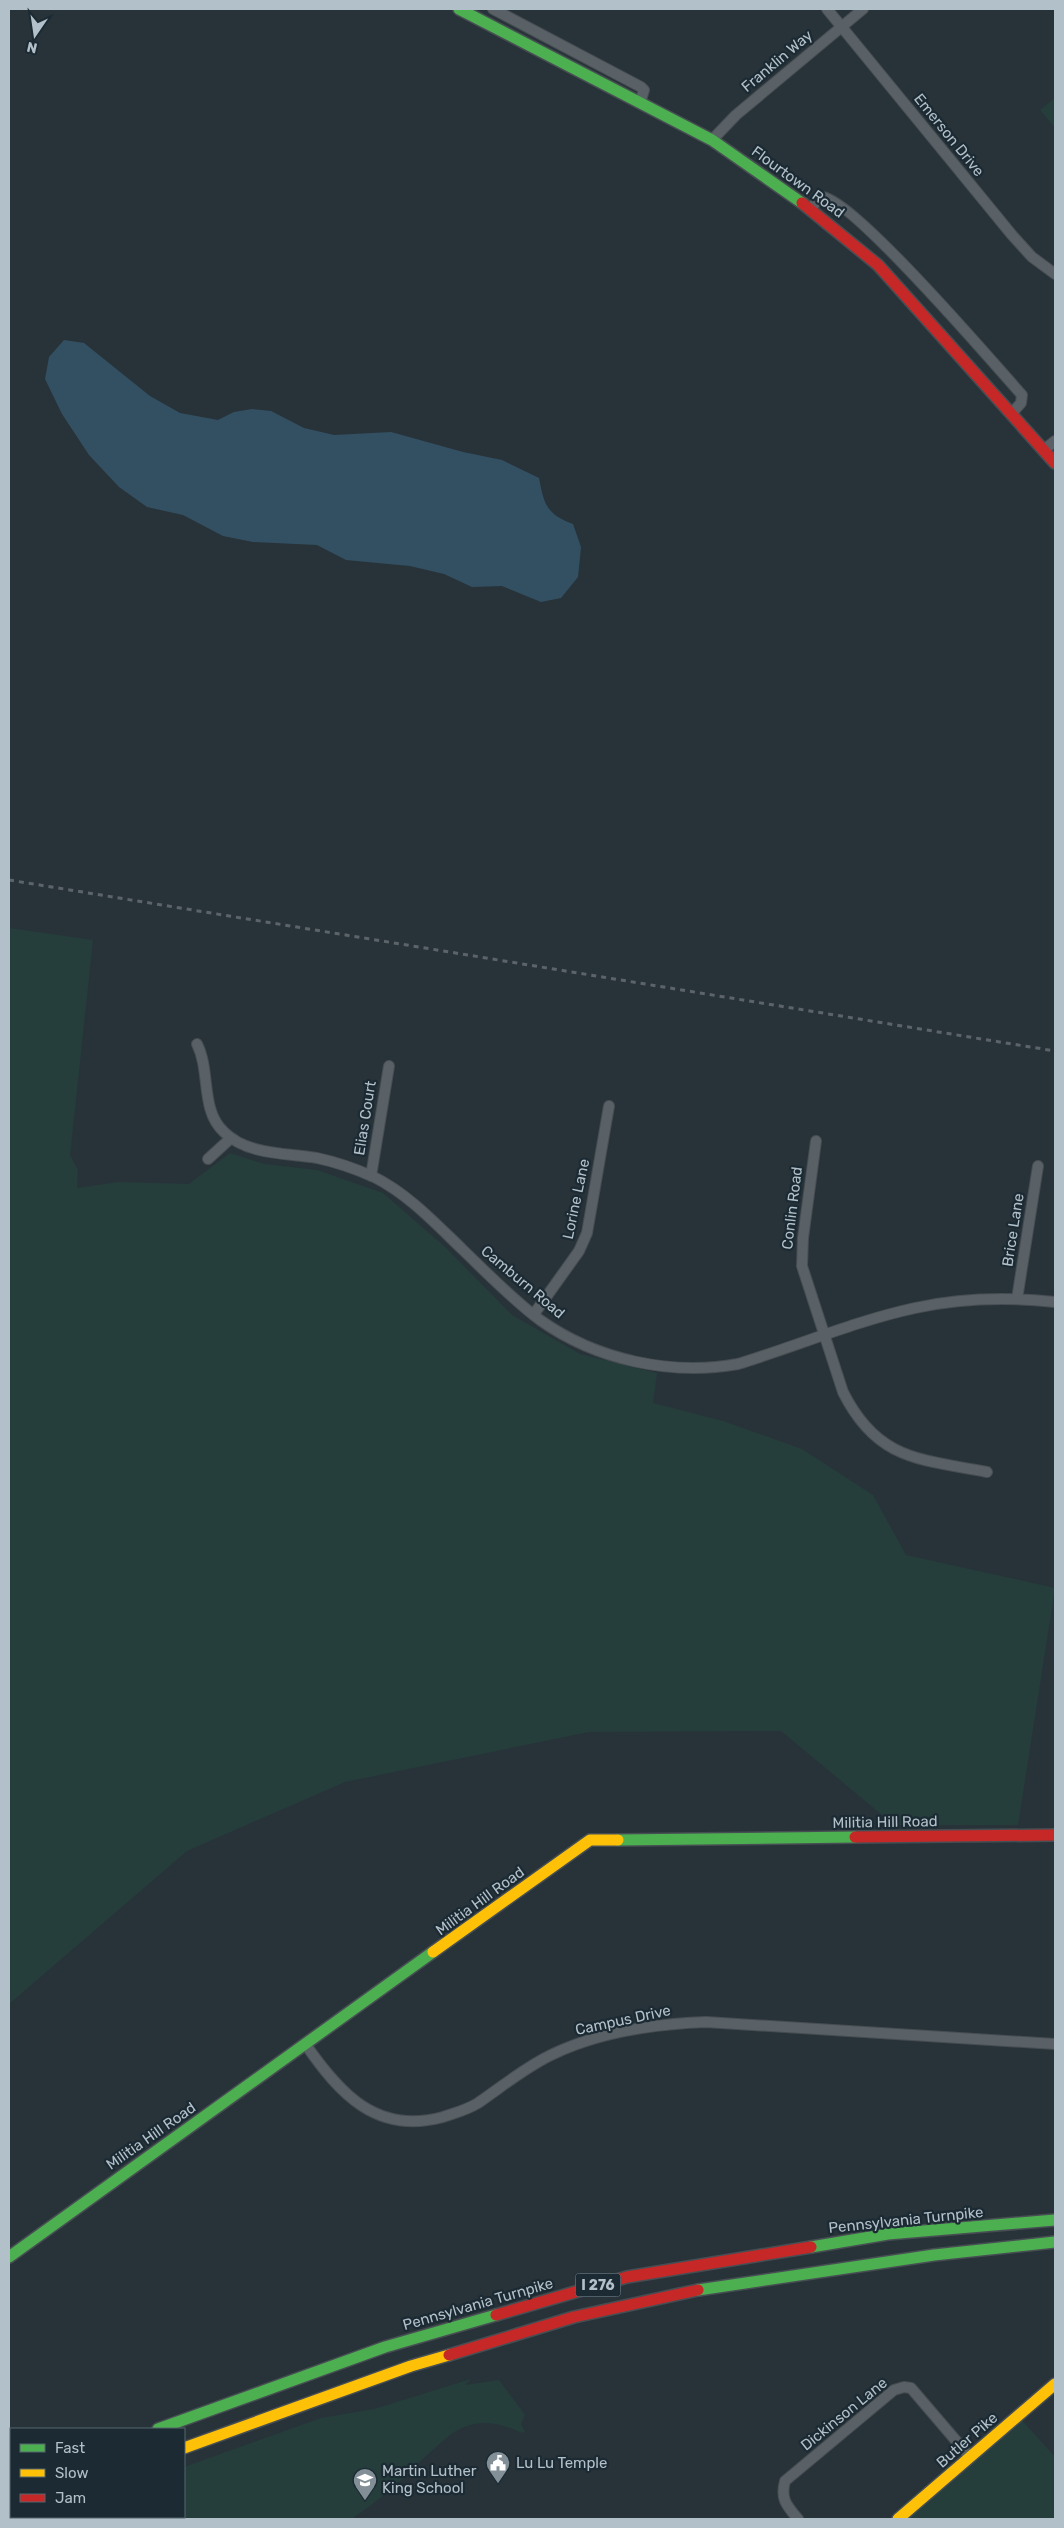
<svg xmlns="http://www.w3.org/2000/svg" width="1064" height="2528" viewBox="0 0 1064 2528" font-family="Rubik,sans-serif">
	<rect width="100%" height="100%" fill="#283339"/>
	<path fill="#253e3c" d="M1055 98V128L1040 110Z
		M9 928 93 940 70 1155 78 1170 77 1188 119 1182 189 1184 230 1153 264 1164 317 1170 383 1193 445 1247 512 1315 580 1354 657 1373 653 1403 723 1421 802 1449 873 1495 906 1555 1055 1588 1018 1825H894L781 1731 589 1732 345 1782 187 1851 9 2004Z
		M471 2379 465 2385 499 2380 525 2415 521 2425 525 2431 522 2433C506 2425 484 2419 467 2426 451 2431 439 2445 427 2455 403 2478 379 2502 351 2519H37L44 2517H184V2467L321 2418 374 2409Z
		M1018 2416 1055 2457V2519H898Z"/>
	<path fill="#335063" d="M64 340 84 343 150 396 180 413 218 420 234 412 252 409 271 411 304 428 334 435 391 432 463 452 502 460 539 478C544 504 546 514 573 524L581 547 578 577 561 598 541 602 502 586 472 587 444 574 410 566 346 560 317 545 253 542 223 536 183 515 147 507 119 487 89 455 62 414 45 379 49 357Z"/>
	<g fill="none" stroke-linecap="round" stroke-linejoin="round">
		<g stroke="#474e53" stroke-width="12">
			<path id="street" d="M493 9 641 87 644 90 640 103
				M827 9 1012 235 1032 257 1055 274
				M712 140 736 115 863 9
				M810 209 821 197C849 194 996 366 1022 395L1021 403 1012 413
				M1045 449 1055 441
				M197 1044C211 1072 200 1110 224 1132 247 1155 286 1153 317 1158 336 1162 356 1169 374 1177 408 1194 435 1223 462 1249 487 1273 512 1299 540 1320 596 1360 671 1376 738 1364 797 1346 855 1321 915 1308 961 1298 1009 1297 1055 1302
				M816 1141 803 1238 802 1266 843 1392C877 1460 919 1459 987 1472
				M208 1159 231 1138
				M371 1176 389 1066
				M1017 1299 1038 1166
				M534 1314 579 1251 587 1233 609 1106
				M306 2045C340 2094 377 2135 443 2117 455 2113 467 2110 478 2103 503 2086 524 2068 551 2055 598 2032 654 2024 706 2022L1055 2044
				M798 2519C787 2506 780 2499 785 2481L894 2390 904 2387 911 2388 970 2457"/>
		</g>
		<g stroke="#474e53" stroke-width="14">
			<path id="fast" d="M459 9 712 140 802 203
				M618 1840 855 1837
				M811 2247 888 2234 1055 2220
				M9 2257 433 1952
				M698 2290 934 2255 1055 2242
				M158 2429 385 2347 496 2315
				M9 2482 11 2481"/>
		</g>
		<g stroke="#474e53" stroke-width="14">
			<path id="slow" d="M433 1952 590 1840H618
				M184 2448 411 2366 449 2355
				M9 2508H11
				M898 2519 1055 2384"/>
		</g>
		<g stroke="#474e53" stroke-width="14">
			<path id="jam" d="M802 203 878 265 1055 463
				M855 1837 1055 1835
				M496 2315 627 2277 811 2247
				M449 2355 574 2317 698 2290"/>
		</g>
		<use href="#street" stroke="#596166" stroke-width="10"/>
		<use href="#fast" stroke="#4caf50" stroke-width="11"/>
		<use href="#slow" stroke="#ffc107" stroke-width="11"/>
		<use href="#jam" stroke="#c62828" stroke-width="11"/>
		<path stroke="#5c646a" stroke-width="3" stroke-dasharray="5 5" stroke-linecap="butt" d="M9 880 1055 1051"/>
	</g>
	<defs>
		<g id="civic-pin" transform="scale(1.25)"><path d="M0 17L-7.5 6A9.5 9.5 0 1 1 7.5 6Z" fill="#828f97" stroke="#1b2a33"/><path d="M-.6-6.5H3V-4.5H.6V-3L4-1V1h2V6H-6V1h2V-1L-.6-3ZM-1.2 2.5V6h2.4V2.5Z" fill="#fff"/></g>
		<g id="school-pin" transform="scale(1.25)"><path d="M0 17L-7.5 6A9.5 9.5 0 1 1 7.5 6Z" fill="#828f97" stroke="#1b2a33"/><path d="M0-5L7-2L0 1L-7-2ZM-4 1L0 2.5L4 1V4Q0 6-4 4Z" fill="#fff"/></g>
	</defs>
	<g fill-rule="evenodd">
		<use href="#civic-pin" x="498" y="2463"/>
		<use href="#school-pin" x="365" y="2480"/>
	</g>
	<g text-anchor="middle" stroke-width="4.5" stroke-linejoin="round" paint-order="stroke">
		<rect fill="#1b2a33" stroke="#85939d" stroke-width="1" x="575.5" y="2273.5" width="45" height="23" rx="4"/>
		<g font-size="14" font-weight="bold" fill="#b2c0ca">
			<text x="598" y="2290">I 276</text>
		</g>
		<g font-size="15" fill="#b2c0ca" stroke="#1b2a33">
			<text transform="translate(777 61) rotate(-40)" y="5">Franklin Way</text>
			<text transform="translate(949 135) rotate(51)" y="5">Emerson Drive</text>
			<text transform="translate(798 182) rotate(36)" y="5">Flourtown Road</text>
			<text transform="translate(365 1118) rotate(-81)" y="5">Elias Court</text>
			<text transform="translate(576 1199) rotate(-78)" y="5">Lorine Lane</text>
			<text transform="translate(792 1208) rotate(-83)" y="5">Conlin Road</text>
			<text transform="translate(1013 1230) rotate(-81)" y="5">Brice Lane</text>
			<text transform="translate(523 1282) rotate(40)" y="5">Camburn Road</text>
			<text transform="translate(885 1822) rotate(-1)" y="5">Militia Hill Road</text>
			<text transform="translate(480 1901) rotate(-36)" y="5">Militia Hill Road</text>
			<text transform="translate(623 2020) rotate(-12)" y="5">Campus Drive</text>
			<text transform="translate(151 2136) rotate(-35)" y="5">Militia Hill Road</text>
			<text transform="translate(906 2220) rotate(-6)" y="5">Pennsylvania Turnpike</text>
			<text transform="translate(478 2304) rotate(-16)" y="5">Pennsylvania Turnpike</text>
			<text transform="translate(844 2414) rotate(-39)" y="5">Dickinson Lane</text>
			<text transform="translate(967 2440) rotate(-41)" y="5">Butler Pike</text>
		</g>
		<g font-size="15" fill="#b2c0ca" stroke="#1b2a33" text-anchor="start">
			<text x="516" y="2468">Lu Lu Temple</text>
			<text x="382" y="2476">Martin Luther<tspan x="382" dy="17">King School</tspan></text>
		</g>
	</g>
	<rect width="1064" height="2528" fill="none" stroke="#b2c0ca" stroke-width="20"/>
	<rect x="10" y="2428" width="175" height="90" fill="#1b2a33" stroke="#57666f"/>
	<rect x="20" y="2444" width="25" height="8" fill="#4caf50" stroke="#57666f"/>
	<text x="55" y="2453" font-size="15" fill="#b2c0ca">Fast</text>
	<rect x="20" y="2469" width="25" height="8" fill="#ffc107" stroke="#57666f"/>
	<text x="55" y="2478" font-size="15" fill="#b2c0ca">Slow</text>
	<rect x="20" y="2494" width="25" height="8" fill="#c62828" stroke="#57666f"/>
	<text x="55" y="2503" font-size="15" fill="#b2c0ca">Jam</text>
	<g transform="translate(35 35) rotate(193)" stroke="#1b2a33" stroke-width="4" paint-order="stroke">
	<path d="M0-4L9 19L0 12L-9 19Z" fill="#b2c0ca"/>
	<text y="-8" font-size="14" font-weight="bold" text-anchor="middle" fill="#b2c0ca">N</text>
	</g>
</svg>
